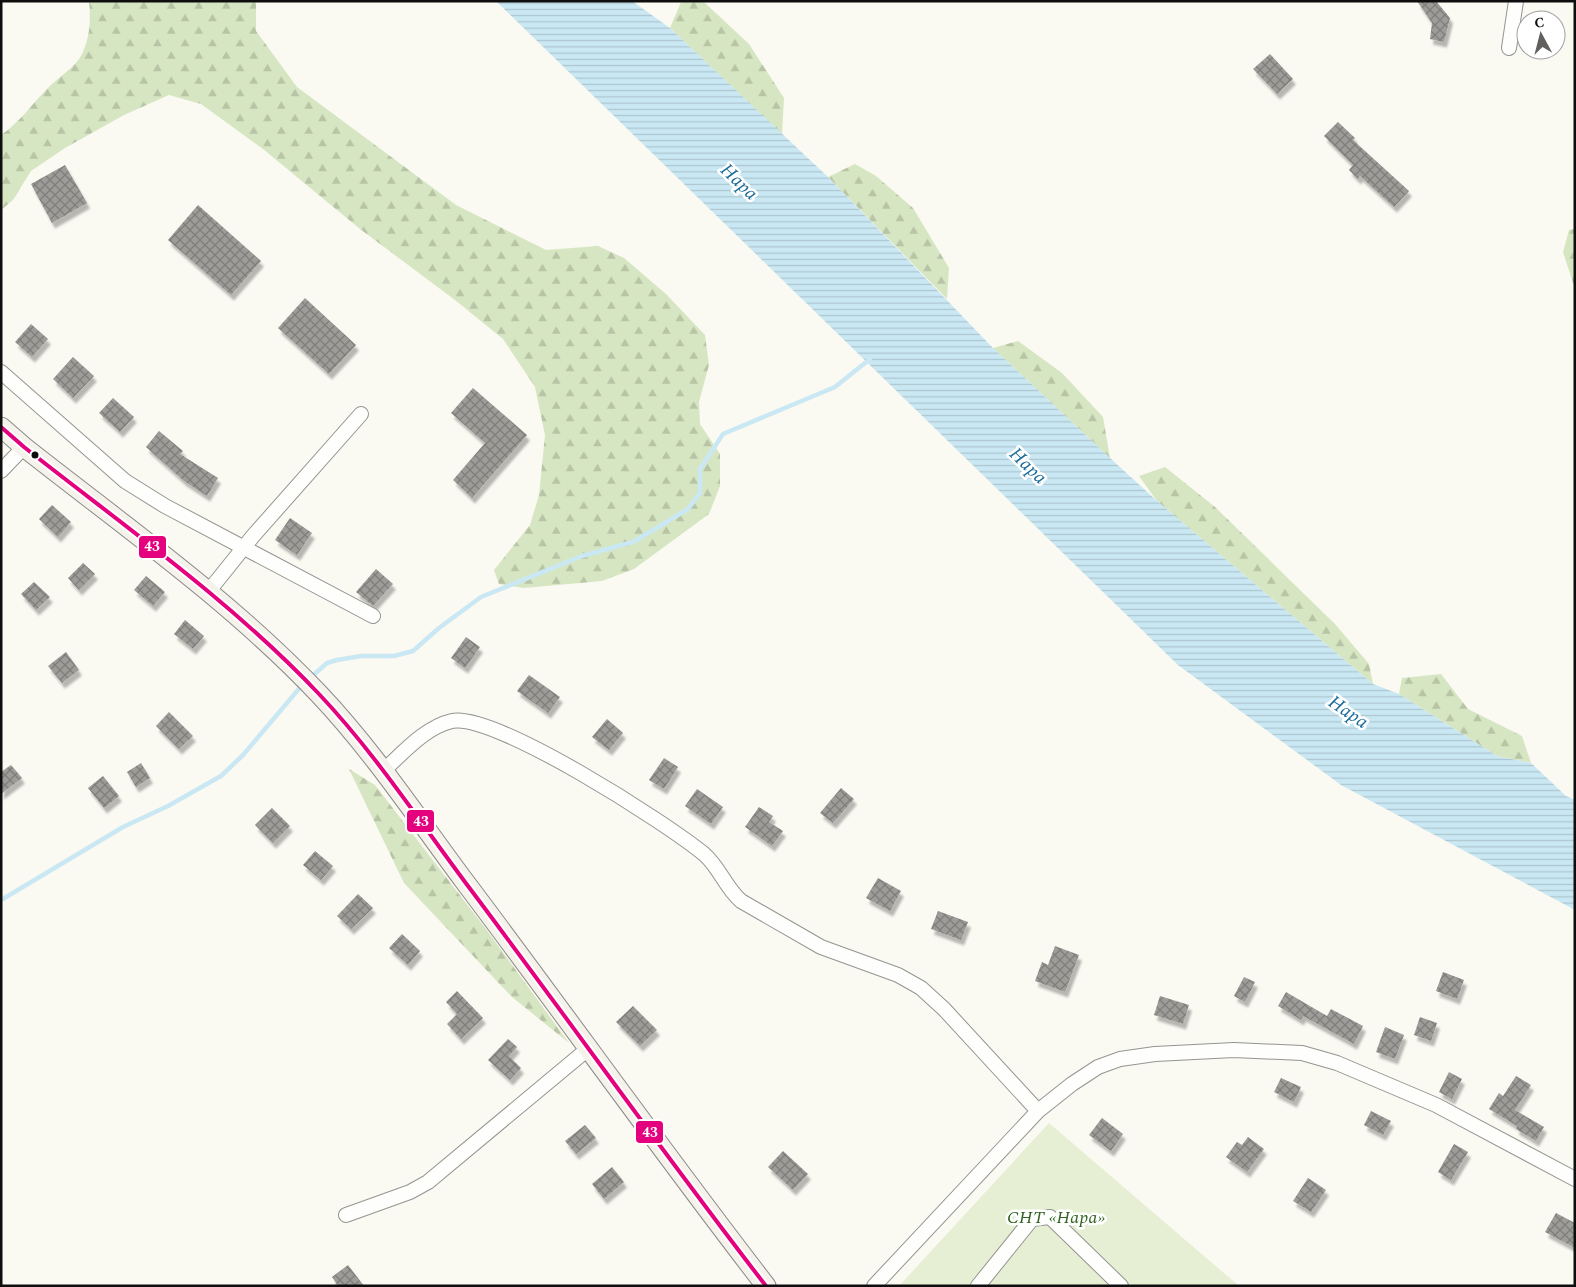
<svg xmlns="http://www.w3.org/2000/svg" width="1576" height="1287" viewBox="0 0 1576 1287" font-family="Spectral,serif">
	<defs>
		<pattern id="forest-firs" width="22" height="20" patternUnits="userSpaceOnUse" patternTransform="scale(1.25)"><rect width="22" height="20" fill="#d7e6c2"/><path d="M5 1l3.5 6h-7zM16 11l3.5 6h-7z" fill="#b7c4a6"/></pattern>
		<pattern id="water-rules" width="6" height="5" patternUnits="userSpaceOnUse" patternTransform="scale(1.25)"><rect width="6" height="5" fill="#cae8f3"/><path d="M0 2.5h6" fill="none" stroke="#acc6cf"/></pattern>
		<pattern id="building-cross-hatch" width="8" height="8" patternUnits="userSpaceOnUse" patternTransform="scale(1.25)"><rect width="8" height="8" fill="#9e9c98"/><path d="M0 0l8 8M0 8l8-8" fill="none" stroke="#7f7e7a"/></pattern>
		<filter id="shadow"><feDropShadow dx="3" dy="5.5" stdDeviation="1" flood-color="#0004"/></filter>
	</defs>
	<rect width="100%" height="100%" fill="#faf9f2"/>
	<path fill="#e6efd3" d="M1049 1123 1239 1286H899Z"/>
	<path fill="url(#forest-firs)" d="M89 1H256V31L297 87 456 205 546 250 598 246 624 258 666 294 705 335 709 365 699 402 700 424 720 454V486L709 514 634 569 602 581 524 588 499 584 494 570 530 525 539 495 545 435 535 387 503 339 455 300 360 229 263 149 201 104 169 95 124 115 65 148 31 171 13 200 1 210V135C20 122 31 105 47 89 57 78 76 67 82 54 90 37 91 19 89 1Z
		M681 2H704L749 44 784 98 782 134 670 28Z
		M855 164 876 176 913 208 949 268 947 299 828 177Z
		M1575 229V289L1563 252 1569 230Z
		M1018 341 1062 373 1103 417 1110 458 993 348Z
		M1165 467 1215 507 1335 624 1369 664 1373 684 1157 501 1139 476Z
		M1441 674 1468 709 1522 736 1531 763 1497 756 1399 694 1402 678Z
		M349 769 375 785 486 929 569 1043 512 997 404 883Z"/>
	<path fill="url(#water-rules)" d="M496 1H632L670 28 828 177 993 348 1110 458 1157 501 1373 684 1399 694 1497 756 1531 763 1566 796 1575 800V910L1341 785 1178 665Z"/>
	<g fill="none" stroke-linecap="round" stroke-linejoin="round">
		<path stroke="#cae8f3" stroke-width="4.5" d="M309 679 327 663 337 660 361 656H394L413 651 439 628 481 597 582 556 633 542 688 509 700 493V469L723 434 835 387 870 359
			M1 900 123 827 168 806 221 776 243 755 303 684"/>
	</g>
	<path fill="url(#building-cross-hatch)" filter="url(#shadow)" d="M1417 1H1436L1450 18 1444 42 1430 39 1432 23Z
		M1270 54 1293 79 1277 94 1253 69Z
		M1338 122 1355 138 1353 140 1409 191 1394 207 1360 176 1358 179 1349 170 1353 165 1324 136Z
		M65 165 87 203 52 223 31 184Z
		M198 205 261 261 231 295 168 240Z
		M305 298 356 345 329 374 278 328Z
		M31 324 48 339 32 357 15 342Z
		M73 357 94 376 73 398 53 379Z
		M473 388 527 435 472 498 453 480 485 443 451 413Z
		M113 398 134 417 120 432 99 413Z
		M159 431 183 451 180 454 218 478 207 496 184 481 146 447Z
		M52 505 71 522 58 537 39 519Z
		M290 518 312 533 297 555 275 540Z
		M83 563 95 574 79 590 68 578Z
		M376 569 393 584 373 606 356 592Z
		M146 576 165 592 153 606 134 590Z
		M34 582 50 597 36 610 21 594Z
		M185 620 204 636 193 649 174 634Z
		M466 637 480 647 465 668 451 658Z
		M66 652 79 670 62 683 48 666Z
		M529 675 560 697 548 713 517 691Z
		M169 712 193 736 179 749 156 726Z
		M607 719 623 733 609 750 592 737Z
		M664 758 678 767 664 789 649 780Z
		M141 763 150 778 136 787 127 772Z
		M11 765 22 778 1 794V772Z
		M103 776 119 796 104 808 88 788Z
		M841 788 854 799 833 823 820 813Z
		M697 789 723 807 711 824 685 806Z
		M759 807 773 816 769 822 783 831 772 846 745 827Z
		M272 808 290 826 273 843 255 825Z
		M315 851 333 866 321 880 303 865Z
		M878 878 901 891 890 911 866 898Z
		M358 894 373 908 351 929 337 916Z
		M938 911 968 922 961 940 931 929Z
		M402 934 420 951 408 965 389 948Z
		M1055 946 1079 955 1065 992 1035 981 1042 962 1048 965Z
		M1443 972 1464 980 1457 999 1436 991Z
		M1244 977 1255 982 1245 1002 1234 996Z
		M457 991 483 1018 461 1039 447 1024 457 1014 446 1002Z
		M1286 992 1327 1016 1331 1009 1363 1026 1354 1044 1303 1016 1301 1020 1278 1006Z
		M1160 996 1189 1005 1183 1024 1154 1015Z
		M633 1006 657 1030 640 1046 616 1022Z
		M1420 1017 1437 1023 1431 1041 1414 1035Z
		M1385 1027 1404 1035 1395 1059 1376 1052Z
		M508 1039 517 1047 509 1056 521 1068 510 1080 488 1060Z
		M1449 1072 1462 1079 1452 1099 1439 1092Z
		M1516 1076 1531 1085 1515 1110 1544 1127 1536 1141 1516 1129 1517 1126 1489 1109 1499 1093 1503 1096Z
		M1281 1078 1301 1087 1294 1102 1274 1092Z
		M1371 1111 1391 1121 1383 1135 1364 1125Z
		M1102 1118 1123 1134 1111 1151 1089 1135Z
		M585 1125 596 1138 576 1154 565 1141Z
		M1248 1137 1264 1149 1247 1172 1226 1157 1237 1142 1242 1145Z
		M1454 1144 1468 1152 1451 1180 1438 1172Z
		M783 1151 808 1174 793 1190 768 1167Z
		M612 1167 624 1182 604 1199 592 1184Z
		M1308 1178 1326 1190 1311 1212 1293 1201Z
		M1556 1213 1575 1223V1248L1545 1232Z
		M348 1265 364 1286H338L332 1277Z"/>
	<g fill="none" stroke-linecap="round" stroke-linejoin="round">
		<g stroke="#949491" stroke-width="16">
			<path id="street" d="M1509 48 1516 1
				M1 372 125 481 165 506 373 616
				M1 471 24 447
				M208 592 253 536 361 414
				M382 772C402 754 425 727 452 721 494 712 668 824 704 854 720 868 725 887 741 901L821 947 898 975 921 988 944 1009 1038 1111
				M346 1215 410 1192 428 1182 589 1048
				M874 1286 1038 1111 1072 1084 1098 1067 1120 1059 1155 1054 1234 1050 1302 1053 1337 1063 1436 1105 1575 1179
				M978 1286 1032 1219 1050 1217 1121 1286"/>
		</g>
		<g stroke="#8b8a87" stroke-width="21">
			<path id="secondary" d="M1 427 24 447C124 526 231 601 319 694 373 751 418 819 465 882 566 1016 663 1153 766 1286"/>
		</g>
		<use href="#street" stroke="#fefefd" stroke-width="14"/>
		<use href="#secondary" stroke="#f4f2ea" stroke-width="19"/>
		<g stroke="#fff" stroke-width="8">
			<path id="bus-1" d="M1 427 24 447C124 526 231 601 319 694 373 751 418 819 465 882 566 1016 663 1153 766 1286"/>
		</g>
		<use href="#bus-1" stroke="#e5007d" stroke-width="4"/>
	</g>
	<circle fill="#0e0e0e" stroke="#fff" stroke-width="2" cx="35" cy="455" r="4.5"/>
	<g text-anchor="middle" stroke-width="5" stroke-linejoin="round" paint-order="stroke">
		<g font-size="18" font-style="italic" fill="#336321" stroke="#fff">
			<text x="1056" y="1223">СНТ «Нара»</text>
		</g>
		<g font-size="19" font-style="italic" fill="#1c6c9a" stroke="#fff">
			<text transform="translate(740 181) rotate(44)" y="7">Нара</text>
			<text transform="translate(1029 465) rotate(44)" y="7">Нара</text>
			<text transform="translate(1349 711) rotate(34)" y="7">Нара</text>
		</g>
	</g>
	<g stroke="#fff" stroke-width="2">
		<rect x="138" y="535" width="29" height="24" rx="5" fill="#e5007d"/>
		<rect x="406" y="809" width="29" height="24" rx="5" fill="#e5007d"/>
		<rect x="635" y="1120" width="29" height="24" rx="5" fill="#e5007d"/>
	</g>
	<g font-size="14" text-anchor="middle" font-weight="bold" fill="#fff">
		<text x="152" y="551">43</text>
		<text x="421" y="826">43</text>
		<text x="650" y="1137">43</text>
	</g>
	<rect width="1576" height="1287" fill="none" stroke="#0e0e0e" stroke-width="5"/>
	<g transform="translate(1541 35) rotate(353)"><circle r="24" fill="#ffffff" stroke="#9f9f9f"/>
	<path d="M0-4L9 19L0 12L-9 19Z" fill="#61605e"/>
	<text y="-8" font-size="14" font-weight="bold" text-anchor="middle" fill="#0e0e0e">С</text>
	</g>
</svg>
